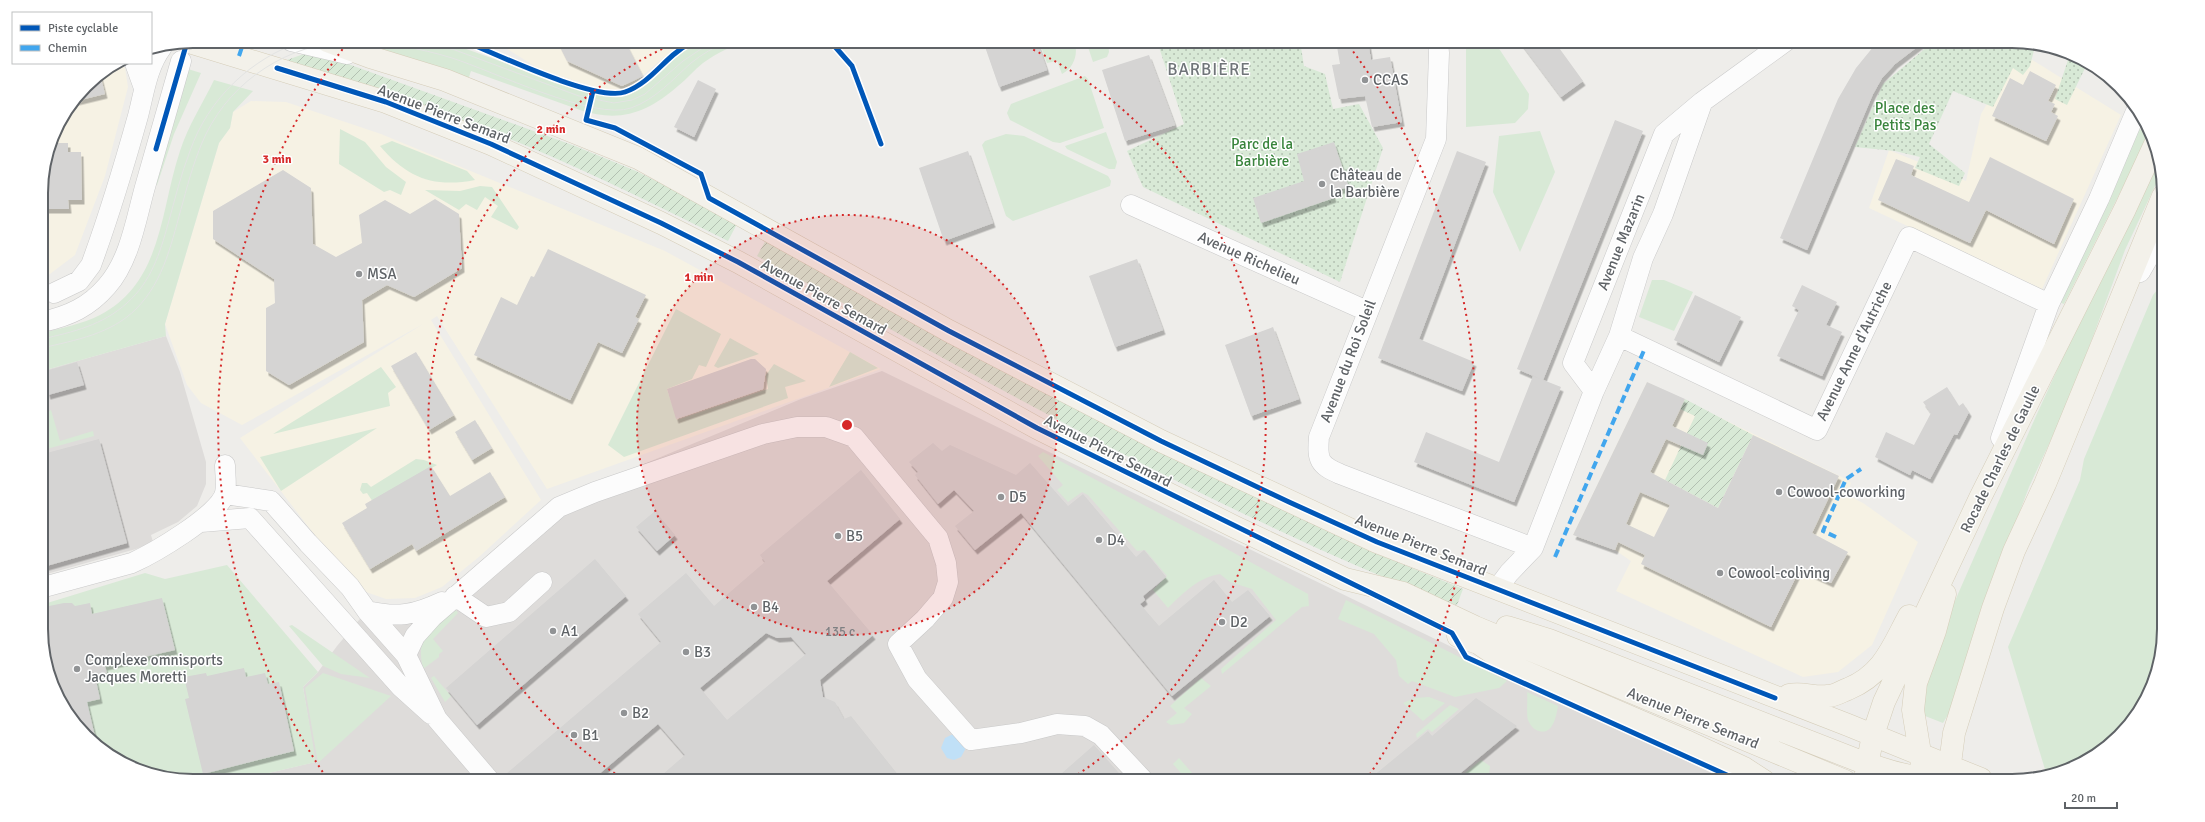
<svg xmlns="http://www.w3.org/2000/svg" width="2205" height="822" viewBox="0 0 2205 822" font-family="Signika,sans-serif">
	<defs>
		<pattern id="park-dots" width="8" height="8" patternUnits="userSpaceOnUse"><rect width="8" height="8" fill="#d8e9d6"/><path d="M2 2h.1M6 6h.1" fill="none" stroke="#b2c0b1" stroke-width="1.8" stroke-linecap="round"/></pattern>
		<pattern id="garden-furrows" width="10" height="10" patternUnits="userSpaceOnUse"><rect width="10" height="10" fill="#d8e9d6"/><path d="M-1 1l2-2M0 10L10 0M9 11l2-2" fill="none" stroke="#b2c0b1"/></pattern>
		<filter id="shadow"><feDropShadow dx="2.5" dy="4.5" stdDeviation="0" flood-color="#0004"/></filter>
	</defs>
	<rect width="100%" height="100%" fill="#eeedea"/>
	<path fill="#f6f2e4" d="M491 41H683L634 83 623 89 604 90 541 70 504 47Z
		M2018 51 2121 115 2042 289 1869 208 1889 150 1966 181 1981 114Z
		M118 63 125 68 128 87 105 176 75 255 42 280 41 183 57 126 93 79Z
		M251 101 286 102 381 134 665 251 881 369 547 489 437 316 431 320 541 500 480 556 442 587 415 598 386 599 366 592 350 581 240 438 423 324 242 425 201 403 187 385 165 324 219 143 230 128 233 112Z
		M1647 382 1846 479 1851 483 1847 495 1863 503 1918 542 1872 645 1838 672 1803 677 1616 591 1631 561 1615 550 1573 535Z"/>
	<path fill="#dedcda" d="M166 336 180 372 206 462V484L197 506 178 522 151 535 153 542 136 549 43 575 42 371Z
		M882 371 1728 781H235L315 762 303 687 318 672 337 646 370 607 394 611 447 595 564 497 801 399Z"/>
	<path fill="#d8e9d6" d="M352 41H444L585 92C635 107 645 84 678 56 684 51 691 44 698 41 707 38 736 41 747 41 731 46 717 53 703 63 694 70 687 79 678 86 647 113 620 123 580 110L471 71 468 80Z
		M1039 41H1074C1079 53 1074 68 1062 74L1057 61 1047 63Z
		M1086 41H1108L1109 52 1107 57 1093 62Z
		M1466 41H1494L1529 94 1528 109 1515 123 1466 127Z
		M188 69 201 73 174 134 157 185 155 184Z
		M1085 76 1088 79 1104 128 1060 143 1053 142 1010 120 1007 113 1011 104Z
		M214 80 253 91 233 112 230 128 219 143 165 324 166 336 42 371V333C62 328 82 324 100 315 163 282 160 210 180 151 188 126 203 103 214 80Z
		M340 129 365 142 386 167 406 182 401 195 390 190 384 192 339 164Z
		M2139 129 2150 133 2064 304 2059 302Z
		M1540 131 1555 172 1520 252 1493 192 1499 136Z
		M1106 132 1117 162 1115 169H1109L1067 149 1065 146Z
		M1006 134 1024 136 1108 176 1111 181 1110 186 1013 221 1006 216 982 145 985 141Z
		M392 141 467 171 475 180C434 188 407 178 380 146Z
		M2159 158 2162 171 2125 250 2069 401 2029 487 1991 588 1952 708 1943 723 1920 714 1926 667 2036 416 2110 255Z
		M480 186 492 187 519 227 517 230 491 217 498 206 485 197 477 210 466 204 459 210 425 190 460 191Z
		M1652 280H1664L1693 292 1674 331 1639 317Z
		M2163 283 2164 629C2161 644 2161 662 2156 677 2142 722 2093 766 2047 776L2008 647 2080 480 2084 459 2153 295Z
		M676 309 721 334 706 367 699 365 692 379 667 389 677 420 768 389 766 375 774 364 806 381 785 387 788 398 624 457 608 445Z
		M730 338 759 354 718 368 714 366Z
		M850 352 878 368 829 387Z
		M381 367 396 387 388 393 390 406 273 434Z
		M51 410 60 441 93 431 94 436 43 450V427L48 425 44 414Z
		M377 428 281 491 260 457Z
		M1043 452 1216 543 1308 594 1309 606 1302 607 1222 674 1221 669 1276 620 1252 589 1230 582 1220 574C1199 577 1183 593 1168 608L1153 590 1167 576 1145 550 1137 551 1088 495 1082 492 1068 502 1057 490 1063 485 1038 456Z
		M416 459 424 460 437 465 373 502 367 493 363 494 360 490 362 483H367L371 487Z
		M227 565 318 672 303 687 316 762 235 781H193L144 773 109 755 79 729 57 696 44 658V604L145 573 165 579Z
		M1346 600 1507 681 1499 688 1455 697 1412 681 1408 684 1399 676 1396 660 1374 634 1338 619Z
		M456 610 458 613 433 639 443 651 439 654V657L423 669C415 634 431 630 456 610Z
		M292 625 370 678 341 674 323 666 289 626Z
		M323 673 391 696 318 763 305 688Z
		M434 676 451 696 445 702 431 678Z
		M1201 678 1211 686 1184 708 1192 714 1184 723 1171 725 1166 722 1177 713 1170 706Z
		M1527 692 1558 706C1556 717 1553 735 1539 731 1534 730 1530 725 1528 720 1526 712 1528 700 1527 692Z
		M1429 697 1445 703 1423 721 1403 703 1415 698Z
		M1450 705 1459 709 1432 732 1428 729 1417 738 1416 734Z
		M1179 758 1199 781H1188L1173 764Z
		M1481 760 1490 766 1489 774 1481 781H1472L1465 773Z"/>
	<path fill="url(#park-dots)" d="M1157 41H1300L1304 66 1325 74 1333 109 1359 104 1383 148 1340 282 1143 187 1127 151 1184 124Z
		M1934 41H2012L2061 49 2088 62 2067 105 2055 99 2068 60 2035 46 2030 66 2023 75 2013 68 1993 107 1953 91 1929 144 1965 173 1959 186 1915 168 1920 157 1895 151 1855 147 1883 84Z"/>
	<path fill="url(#garden-furrows)" d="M312 51 575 146 636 171 738 222 728 241C664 209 600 177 534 149 453 115 370 87 287 60Z
		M767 238 1390 559 1463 589 1457 605C1384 580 1314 547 1244 514 1078 435 919 344 757 256Z
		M1685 399 1753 435 1718 508 1665 480 1695 416 1680 409Z"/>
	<path fill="#c0e0f7" d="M953 734 966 748 961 757 954 760 947 758 941 748 945 738Z"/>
	<path fill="#d5d4d3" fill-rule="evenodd" filter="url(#shadow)" d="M557 41H625L643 76 622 86 567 61Z
		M983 41H1037L1047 70 999 87Z
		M1336 41H1368L1371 60 1390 57 1402 122 1372 127 1365 96 1339 99 1332 65 1340 64Z
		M1519 41H1554L1583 81 1561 97Z
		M1878 41H1925L1895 64 1882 78 1873 94 1807 250 1780 238 1838 99 1856 68Z
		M1149 55 1175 125 1125 141 1102 70Z
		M2030 71 2056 85 2048 101 2055 104 2051 112 2058 116 2046 141 1992 116 2010 78 2023 85Z
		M100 74 105 94 76 101 93 79Z
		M698 80 716 89 694 137 674 127Z
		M1615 120 1643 131 1543 380 1517 369Z
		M1334 142 1349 187 1332 192 1334 198 1261 223 1253 198 1304 181 1297 154Z
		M52 143H68V152H81L82 200H68L69 209H41V183Z
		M968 151 993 223 944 241 919 168Z
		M1457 151 1486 162 1419 339 1474 362 1462 391 1378 358Z
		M1990 157 2074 199 2054 244 1986 210 1970 243 1878 200 1896 159 1914 166 1911 175 1969 202Z
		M283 170 311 188 313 244 336 257 362 243 359 215 385 200 410 214 435 199 459 214 462 268 414 297 387 285 362 300 364 342 289 385 266 371V308L275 303 274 279 213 239V211Z
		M548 249 646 295 635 317 639 319 622 353 598 342 570 400 474 355 501 297 517 305 531 276 534 277Z
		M1137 259 1163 330 1115 347 1089 276Z
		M1802 285 1837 302 1826 325 1842 332 1822 376 1777 356 1799 310 1792 306Z
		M1695 295 1741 317 1719 362 1674 340Z
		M1273 327 1299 399 1251 416 1225 345Z
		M416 352 454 415 429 430 391 366Z
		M751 359H755L766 369 763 389 676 419 667 389Z
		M77 362 84 385 48 395 42 372Z
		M1533 376 1561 387 1514 502 1414 462 1426 432 1499 462Z
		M1647 382 1685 399 1672 426 1708 443 1703 455 1666 439 1650 472 1718 508 1753 435 1839 476 1812 533 1848 552 1831 583 1800 569 1771 627 1641 564 1645 555 1618 542 1615 550 1573 535ZM1640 492 1670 505 1654 537 1626 524Z
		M1947 387 1959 406 1963 403 1969 412 1957 435 1954 434 1930 479 1912 470 1910 475 1875 457 1886 432 1914 445 1931 413 1923 402Z
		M475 420 492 448 472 460 455 432Z
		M99 439 127 543 43 567V454Z
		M933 443 942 451 950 445 1016 475 1030 463 1068 506 1083 494 1136 557 1144 550 1166 577 1143 596 1145 600 1140 604 1159 626 1214 580 1232 602 1248 590 1270 616 1172 696 1021 513 975 550 955 526 974 511 954 490 938 504 915 475 918 472 909 462Z
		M431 466 450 496 490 472 505 497 416 551 412 544 370 569 342 523 367 508 365 504Z
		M861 470 900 519 827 581 873 635 820 680 823 697 835 702 844 719 851 716 903 781H655L685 755 658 724 591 781H513L506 774 661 642 638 614 686 573 714 606 765 562 760 555ZM766 633 777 638 791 637 806 654 727 720 700 688Z
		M655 511 675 535 657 551 636 527Z
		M595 559 626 596 477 725 446 688Z
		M162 598 175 650 105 666 107 673 95 676 100 699 87 702 97 745 79 729 57 696 44 658V607L64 603H72L75 606 90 603 92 614Z
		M244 668 246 677 265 673 268 684 279 682 294 751 203 774 185 699 189 698 184 677 206 673 207 676Z
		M1476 698 1517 726 1451 781H1367L1428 731 1432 736Z
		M1094 745 1126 781H1053Z"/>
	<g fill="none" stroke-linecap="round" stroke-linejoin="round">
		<g stroke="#c9c9c9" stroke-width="21">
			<path id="minor" d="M291 41 347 54
				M1438 41 1439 53 1436 139 1319 437C1317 460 1319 465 1340 474L1533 548
				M135 63 144 88
				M1131 205 1367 311
				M2140 272 2163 232
				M54 293 79 281 91 265C109 216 124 166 138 116 144 93 147 67 162 47
				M42 322C69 316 89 307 107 286 130 260 136 219 145 187 157 145 169 103 181 61
				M1619 336 1817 430 1909 237 2049 304
				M1594 391 1619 336 1643 258 1663 214 1702 103
				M2001 438 2049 304 2099 199 2137 109
				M225 494 271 501 308 543 350 587 367 611 406 655 437 719 490 781
				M201 522 250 518 401 687 431 714
				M44 587 132 563C152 554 220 515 225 493 227 485 225 474 225 465
				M1497 589 1509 573 1533 548 1594 391 1573 363 1664 134 1702 102 1786 41
				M455 596 486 617 509 612 542 582
				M367 611C398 618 414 615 442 602
				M406 655 415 636 432 617 559 507 595 492 763 434 797 427H826L854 437 938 538 946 563 948 582 943 598 925 619 898 644 917 679 971 740 1021 733 1057 724 1085 726 1101 735 1144 781"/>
		</g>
		<g stroke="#d5cdb9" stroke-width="23">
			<path id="primary" d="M327 41 370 57 445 80 638 158 949 331 1161 441 1377 542 1848 725 1981 779
				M189 42 386 102 491 144 661 223 738 262 1037 428 1235 527 1345 579 1403 593 1475 627 1845 781
				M1507 627 1549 640 1867 764C1896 772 1921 786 1949 766
				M1458 636 1478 643 1512 666 1686 741 1744 768 1764 781
				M1789 695C1803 692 1814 698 1828 696 1835 696 1842 691 1848 689 1884 674 1892 647 1909 616
				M1922 765 1913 710 1916 683 1935 631 1945 594
				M1948 779 1954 733 1993 608 2014 551 2045 484 2163 196
				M1864 781 1873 735 1884 702 1980 498 2125 209 2155 144"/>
		</g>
		<use href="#minor" stroke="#fcfcfc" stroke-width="20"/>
		<use href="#primary" stroke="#f3f1ea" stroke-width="22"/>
		<path stroke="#e3e4e3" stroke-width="1" d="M354 41C387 43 420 48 452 58 493 71 594 121 631 108 656 99 672 80 691 63 702 54 715 47 727 41
			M418 41 455 50 579 96 614 103 632 100 645 94 683 61 713 41
			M42 339C73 332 103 325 127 303 151 282 160 253 168 224 175 199 181 174 190 151 208 99 251 58 303 41
			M42 348C76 340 111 334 136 309 165 280 172 240 183 202 189 179 196 155 206 134 233 79 289 44 349 41"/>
		<path stroke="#41a6ee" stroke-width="4" stroke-dasharray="8 4" stroke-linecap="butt" d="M239 56 244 41
			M1836 537 1823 531 1846 479 1861 469
			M1555 557 1645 348"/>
		<g stroke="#fff" stroke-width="8">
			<path id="cycleway" d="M464 41C496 54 596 102 625 92 645 85 658 68 673 55 679 50 686 45 693 41
				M830 41 852 66 881 144
				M277 68 386 102 491 144 661 223 738 262 1037 428 1452 633 1466 657 1740 781
				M593 91 586 120 615 128 701 174 709 198 949 331 1161 441 1289 502 1377 542 1775 698
				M156 149 187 42"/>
		</g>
		<use href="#cycleway" stroke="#0057b8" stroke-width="5"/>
	</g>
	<circle cx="847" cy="425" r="210" fill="#d62828" fill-opacity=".12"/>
	<g fill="none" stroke="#d62828" stroke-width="2" stroke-dasharray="2 4">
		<circle cx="847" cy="425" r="210"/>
		<path d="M625 780A419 419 0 0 1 677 42M1017 42A419 419 0 0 1 1069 780"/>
		<path d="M326 777A629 629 0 0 1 348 42M1346 42A629 629 0 0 1 1368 777"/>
	</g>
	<g fill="#919395" stroke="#fff" stroke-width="1.5">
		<circle cx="1365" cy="80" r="4"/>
		<circle cx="1322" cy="184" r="4"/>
		<circle cx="359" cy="274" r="4"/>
		<circle cx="1779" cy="492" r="4"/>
		<circle cx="1001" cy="497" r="4"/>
		<circle cx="838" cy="536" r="4"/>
		<circle cx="1099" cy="540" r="4"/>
		<circle cx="1720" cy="573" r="4"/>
		<circle cx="754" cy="607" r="4"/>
		<circle cx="1222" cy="622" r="4"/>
		<circle cx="553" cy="631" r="4"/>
		<circle cx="686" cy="652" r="4"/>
		<circle cx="77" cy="669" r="4"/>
		<circle cx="624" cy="713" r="4"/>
		<circle cx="574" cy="735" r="4"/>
	</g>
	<g text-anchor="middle" stroke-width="3" stroke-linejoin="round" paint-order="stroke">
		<g font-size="13" fill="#7e8083">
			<text x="840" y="636">135 c</text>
		</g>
		<g font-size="15" fill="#5f6367" stroke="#fff" text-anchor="start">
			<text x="1373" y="85">CCAS</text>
			<text x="1330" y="180">Château de<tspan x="1330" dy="17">la Barbière</tspan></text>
			<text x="367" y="279">MSA</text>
			<text x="1787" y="497">Cowool-coworking</text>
			<text x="1009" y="502">D5</text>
			<text x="846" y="541">B5</text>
			<text x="1107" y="545">D4</text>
			<text x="1728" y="578">Cowool-coliving</text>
			<text x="762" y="612">B4</text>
			<text x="1230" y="627">D2</text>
			<text x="561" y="636">A1</text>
			<text x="694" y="657">B3</text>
			<text x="85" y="665">Complexe omnisports<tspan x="85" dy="17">Jacques Moretti</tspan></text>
			<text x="632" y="718">B2</text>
			<text x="582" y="740">B1</text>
		</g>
		<g font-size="15" fill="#39843c" stroke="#fff">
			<text x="1905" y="113">Place des<tspan x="1905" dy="17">Petits Pas</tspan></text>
			<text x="1262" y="149">Parc de la<tspan x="1262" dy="17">Barbière</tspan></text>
		</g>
		<g font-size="15" fill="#5f6367" stroke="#fff">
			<text transform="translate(444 114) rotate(21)" y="5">Avenue Pierre Semard</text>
			<text transform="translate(1621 242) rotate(-68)" y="5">Avenue Mazarin</text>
			<text transform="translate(1249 258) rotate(24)" y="5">Avenue Richelieu</text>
			<text transform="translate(824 297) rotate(29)" y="5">Avenue Pierre Semard</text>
			<text transform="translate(1854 351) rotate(-64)" y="5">Avenue Anne d'Autriche</text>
			<text transform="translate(1348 361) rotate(-69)" y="5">Avenue du Roi Soleil</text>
			<text transform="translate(1108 451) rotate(27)" y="5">Avenue Pierre Semard</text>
			<text transform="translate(2000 459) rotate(-64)" y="5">Rocade Charles de Gaulle</text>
			<text transform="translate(1421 545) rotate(22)" y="5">Avenue Pierre Semard</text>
			<text transform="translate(1693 718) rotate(22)" y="5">Avenue Pierre Semard</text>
		</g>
		<g font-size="17" letter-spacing="1" fill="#707579" stroke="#fff">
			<text x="1209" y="75">BARBIÈRE</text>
		</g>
	</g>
	<path d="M0 0H2205V822H0ZM193 48H2012A145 145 0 0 1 2157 193V629A145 145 0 0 1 2012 774H193A145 145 0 0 1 48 629V193A145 145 0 0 1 193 48Z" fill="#fff" fill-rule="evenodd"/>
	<path fill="none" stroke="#5f6367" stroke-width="2" d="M193 48H2012A145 145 0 0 1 2157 193V629A145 145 0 0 1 2012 774H193A145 145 0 0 1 48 629V193A145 145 0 0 1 193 48Z"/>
	<circle cx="847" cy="425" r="6" fill="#d62828" stroke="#fff" stroke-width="2"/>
	<g font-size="12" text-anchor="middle" font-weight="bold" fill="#d62828" stroke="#fff" stroke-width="3" stroke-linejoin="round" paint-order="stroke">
		<text x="551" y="133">2 min</text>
		<text x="277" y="163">3 min</text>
		<text x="699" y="281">1 min</text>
	</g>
	<rect x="12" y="12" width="140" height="52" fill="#ffffff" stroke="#bfc1c2"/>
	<rect x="20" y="25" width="20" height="6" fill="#0057b8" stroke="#bfc1c2"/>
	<text x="48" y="32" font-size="12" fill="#5f6367">Piste cyclable</text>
	<rect x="20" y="45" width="20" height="6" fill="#41a6ee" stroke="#bfc1c2"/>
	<text x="48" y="52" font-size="12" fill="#5f6367">Chemin</text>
	<path d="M2065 802v6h52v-6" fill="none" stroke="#5f6367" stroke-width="2"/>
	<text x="2071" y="802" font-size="12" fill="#5f6367" stroke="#ffffff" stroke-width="3" paint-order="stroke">20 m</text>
</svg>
